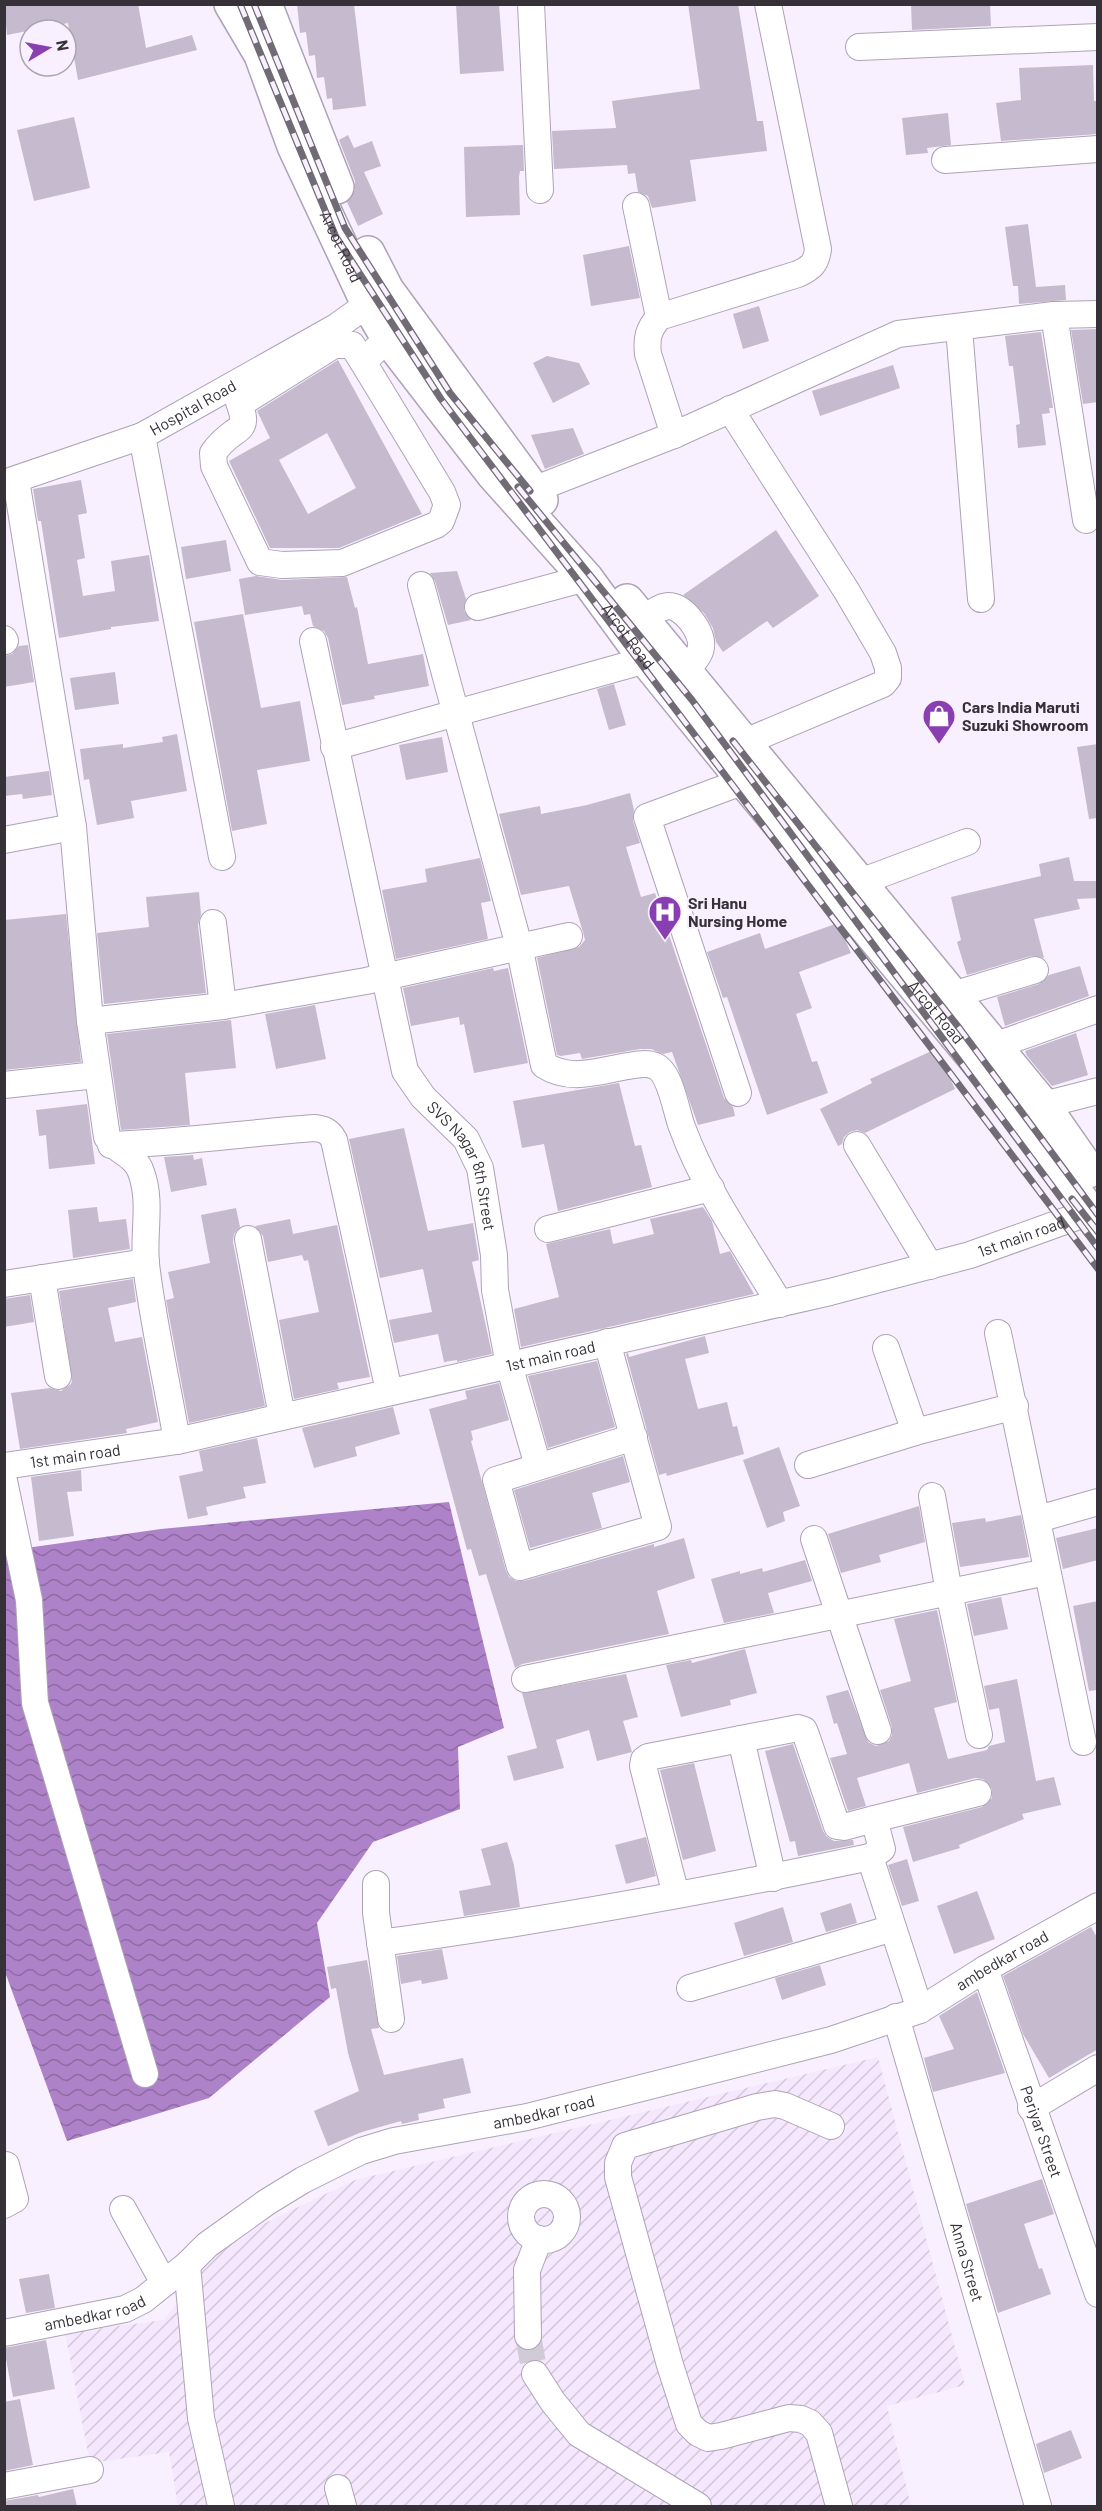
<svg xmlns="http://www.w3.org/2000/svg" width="1102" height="2511" viewBox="0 0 1102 2511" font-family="Barlow,sans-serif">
	<defs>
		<pattern id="industrial-furrows" width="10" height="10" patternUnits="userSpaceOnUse" patternTransform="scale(1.5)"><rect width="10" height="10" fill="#f5e7fe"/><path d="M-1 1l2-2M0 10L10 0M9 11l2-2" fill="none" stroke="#d3c7da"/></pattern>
		<pattern id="water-waves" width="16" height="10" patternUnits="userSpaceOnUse" patternTransform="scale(1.5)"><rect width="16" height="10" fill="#ad82c8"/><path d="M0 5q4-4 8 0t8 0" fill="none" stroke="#8e6ba3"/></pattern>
	</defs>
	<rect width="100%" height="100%" fill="#f8f0fe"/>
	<path fill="url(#industrial-furrows)" d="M878 2057 965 2385 887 2406 911 2506H178L169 2452 90 2463 65 2333 164 2320 221 2244 355 2180Z"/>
	<path fill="url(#water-waves)" d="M449 1502 504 1728 458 1747 460 1809 373 1842 317 1923 330 1997 209 2098 67 2141 5 1972V1551L161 1529Z"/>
	<path fill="#c6bacf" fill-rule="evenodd" d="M4 4H138L146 48 192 35 197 50 78 80 68 23 7 35Z
		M297 4H354L366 106 333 110 332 98 327 99 324 77 317 78 315 55 309 56 306 32 300 33Z
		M456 4H499L504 71 460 74Z
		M688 4H738L757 121H763L767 151 690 160 696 201 652 208 648 196 638 192 635 173 628 174 627 165 554 169 552 131 616 128 612 101 700 89Z
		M911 4H990L991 26 912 30Z
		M1093 65 1094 101H1098V134L1001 141 996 103 1021 100 1019 68Z
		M948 113 951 145 927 148 928 153 906 155 902 118Z
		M74 117 90 188 34 201 17 130Z
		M348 135 354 148 372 141 381 166 364 172 383 214 358 226 347 202 355 190V181L339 140Z
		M523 145 524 171H520L519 177 520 215 466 217 464 147Z
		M1028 224 1036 287 1065 285 1066 300 1019 304 1018 286H1013L1005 227Z
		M629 246 640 298 591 306 583 255Z
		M759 306 769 341 743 349 733 314Z
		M1098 329V402L1083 404 1071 330Z
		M1041 332 1053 408H1049L1050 413 1042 414 1046 445 1018 448 1016 425 1020 424 1013 366H1009L1005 336Z
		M547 356 579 363 590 384 553 403 533 363Z
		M338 360 422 514 339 548H270L229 461 270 438 257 411ZM327 433 356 488 308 514 279 460Z
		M893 365 900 388 820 416 812 391Z
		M573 428 584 454 545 469 531 435Z
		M81 480 87 513 78 515 85 558 77 560 83 596 115 591 111 561 149 555 159 621 111 627V629L59 638 41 521H38L33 489Z
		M776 530 819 596 773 628 767 621 723 652 716 642 713 628 704 613 683 595Z
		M226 540 231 571 186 579 181 547Z
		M457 571 466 599 464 611 471 620 448 625 435 581 430 573Z
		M256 576 282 580 347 577 355 608 357 607 368 664 423 654 429 686 374 696 375 699 342 705 328 638 324 631 313 626 310 614 304 615 302 606 245 615 239 579Z
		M243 614 261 708 300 701 310 761 257 770 267 824 232 831 194 622Z
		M28 645 34 682 4 687V656L12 654 19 646Z
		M115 672 119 704 75 710 70 678Z
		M614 684 626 725 609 730 597 689Z
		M177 734 187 791 131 801 134 818 97 825 89 779 84 780 80 749 123 744V748L163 742 162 737Z
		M442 737 448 772 406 780 399 745Z
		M1098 744V818L1089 819 1077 747Z
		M49 771 52 795 23 799 22 794 4 796V777Z
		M630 793 634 810 633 821 640 843 626 847 641 897 655 893 724 1098 733 1107 735 1116 698 1125 672 1052 663 1054 651 1049H640L582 1059 580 1053 561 1056 557 1055 537 958 579 947 585 940 583 932 569 886 521 895 499 814 540 806 541 814 587 805Z
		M1069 857 1074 881H1098V898L1077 899 1080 909 1034 919 1044 958 1031 956 967 975 957 942 961 940 951 897 1041 876 1039 864Z
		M480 858 491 901 481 903 488 939 396 959 382 890 427 882 425 869Z
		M199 892 201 914 198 925 206 993 104 1004 97 933 149 927 146 897Z
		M66 914 81 1062 4 1070V920Z
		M838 923 851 953 799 972 812 1008 796 1014 812 1062 817 1061 828 1093 767 1115 727 997 723 998 707 952 760 933 765 949Z
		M1080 966 1089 996 1005 1026 997 997 1039 984 1049 975Z
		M493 968 494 971 508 968 528 1063 474 1073 464 1024 460 1025 459 1017 411 1026 403 988Z
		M315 1005 326 1059 276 1069 265 1014Z
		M231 1020 236 1068 185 1073 190 1125 121 1130 107 1034Z
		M1076 1033 1088 1075 1052 1086 1027 1056 1025 1051Z
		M936 1049 955 1089 865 1133 857 1130 850 1132 844 1137 842 1144 838 1146 820 1109 872 1083 870 1079Z
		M619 1083 635 1146 641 1145 652 1187 558 1211 544 1144 522 1148 513 1101Z
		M87 1104 95 1164 49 1169 46 1135 39 1136 36 1110Z
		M404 1128 428 1231 473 1223 479 1260 472 1262 492 1354 457 1362V1360L444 1362 438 1334 394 1343 389 1320 432 1312 423 1269 380 1278 349 1139Z
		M193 1155 194 1160 202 1158 207 1185 171 1192 164 1157Z
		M97 1207 99 1222 126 1219 130 1249 73 1258 68 1210Z
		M703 1207 712 1221 720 1254 730 1251 754 1294 521 1347 514 1309 559 1297 546 1244 610 1229 613 1244 654 1234 650 1219Z
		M236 1208 240 1227 234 1234 233 1242 265 1406 189 1423 166 1300 174 1298 168 1272 210 1263 201 1215Z
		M290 1219 293 1234 337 1225 370 1377 337 1383 339 1389 294 1399 279 1320 319 1312 308 1260 304 1261 302 1255 268 1262 263 1236 255 1226Z
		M133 1279 136 1302 108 1308 115 1342 142 1337 158 1422 126 1429 127 1433 20 1449 11 1393 50 1388 61 1391 71 1384 72 1381 59 1291Z
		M30 1295 34 1322 4 1327V1299Z
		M705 1336 709 1353 685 1359 698 1409 727 1402 733 1427 737 1426 744 1454 667 1476 666 1473 659 1475 626 1354 628 1353 629 1357Z
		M597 1361 615 1427 548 1448 528 1376Z
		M499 1383 509 1420 471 1431 473 1440 471 1441 506 1571 509 1577 516 1581H524L654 1544V1547L684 1538 695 1578 657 1591 669 1634 522 1664 515 1668 486 1574 479 1576 471 1549 467 1550 429 1409 467 1399 465 1391Z
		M393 1407 400 1434 355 1447 357 1456 314 1468 302 1428Z
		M257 1438 266 1483 243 1487 246 1498 206 1507 208 1515 188 1519 179 1476 203 1471 199 1451Z
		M779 1447 800 1506 783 1512 785 1521 767 1528 743 1460Z
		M623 1456 630 1482 592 1493 602 1528 530 1548 514 1490Z
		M81 1470 82 1491 67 1492 74 1536 39 1541 31 1477Z
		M919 1506 925 1542 879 1555 881 1562 841 1573 828 1534Z
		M1021 1515 1029 1557 960 1567 952 1523 985 1518 986 1522Z
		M1098 1528V1560L1063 1569 1056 1538Z
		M805 1560 812 1581 768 1593 774 1613 724 1623 711 1579 740 1571V1574L762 1568 763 1572Z
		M1001 1597 1008 1629 974 1636 967 1604Z
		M1098 1601V1690L1089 1691 1073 1606Z
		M937 1610 957 1702 934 1708 948 1759 987 1750 989 1746 1005 1742 999 1708 989 1710 984 1686 1017 1679 1036 1781 1054 1777 1061 1805 1022 1814 1024 1819 959 1845 960 1848 913 1862 903 1827 982 1807 992 1798V1789L983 1779 975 1778 917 1793 909 1763 857 1778 866 1806 848 1811 830 1758 847 1754 837 1723 834 1724 826 1696 848 1690 868 1742 876 1746 889 1741 892 1735V1727L880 1690 911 1681 894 1619Z
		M745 1649 757 1693 730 1700 731 1705 681 1717 666 1665 691 1660 692 1663Z
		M626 1674 638 1717 623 1721 632 1752 597 1761 589 1730 556 1740 564 1768 514 1781 507 1756 537 1748 522 1693Z
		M793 1744 823 1831 827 1837 834 1841 853 1840 854 1845 798 1856 795 1841 790 1842 765 1751Z
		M694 1763 716 1851 683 1860 660 1770Z
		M646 1837 656 1876 626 1884 615 1845Z
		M507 1842 514 1865 520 1907 464 1916 459 1891 491 1885 481 1849Z
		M907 1859 919 1901 902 1906 888 1865Z
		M977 1891 995 1939 954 1954 937 1906Z
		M851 1903 857 1923 826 1932 820 1913Z
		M783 1907 793 1942 744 1956 734 1923Z
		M1091 1927 1098 1939V2049L1049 2078 1023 2034 1003 1976Z
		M442 1949 448 1979 422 1984 421 1980 401 1984 397 1956Z
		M367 1960 379 2028 371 2029 384 2075 463 2058 471 2093 443 2099 445 2108 418 2114 419 2120 402 2124 401 2121 362 2132 328 2146 314 2111 359 2091 348 2053 336 1988 331 1989 327 1967Z
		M820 1965 826 1985 782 2000 775 1978Z
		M977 1992 1005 2073 933 2092 924 2058 954 2049 939 2016Z
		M1042 2179 1054 2214 1024 2224 1039 2269 1042 2268 1051 2294 998 2313 966 2204Z
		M49 2274 55 2308 26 2313 19 2279Z
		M46 2340 55 2389 13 2397 4 2348Z
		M20 2399 33 2465 4 2471V2402Z
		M1071 2430 1082 2458 1044 2473 1036 2444Z
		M73 2489 77 2506H4V2501L38 2495 39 2497Z"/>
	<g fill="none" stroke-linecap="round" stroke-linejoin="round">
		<path stroke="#d1cad7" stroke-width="26" stroke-dasharray="26 13" stroke-linecap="butt" d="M528 2336 535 2374"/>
		<g stroke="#aea2b7" stroke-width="28">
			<g id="minor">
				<path d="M531 4 540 190"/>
				<path d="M859 47 1098 37"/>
				<path d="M945 160 1098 149"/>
				<path d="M636 206 659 317"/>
				<path d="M1054 315 1086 520"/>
				<path d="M959 328 981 599"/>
				<path d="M233 386C255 441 238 418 213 453L214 466 260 562 282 565 342 563 436 525 441 521 447 505 442 492 363 362 388 338"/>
				<path d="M240 404 334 345H352L363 362"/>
				<path d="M730 409 846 590 883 653 888 668V678L883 684 745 742"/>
				<path d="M674 435 648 354C646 337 649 329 659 317L798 274C811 268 816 264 818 249L768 4"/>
				<path d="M142 436 222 857"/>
				<path d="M16 480 73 827 90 1021 107 1137C116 1152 135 1154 141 1172 152 1201 143 1234 146 1264 153 1323 167 1382 177 1441"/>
				<path id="s1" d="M4 483 142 436 336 327 368 304"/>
				<path d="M533 490 674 435 898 334 1054 315 1098 314"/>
				<path d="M421 585 519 946 544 1065C570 1082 598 1071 628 1066 636 1065 647 1062 655 1066 671 1073 676 1112 682 1127 705 1190 746 1247 780 1304"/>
				<path d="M478 607 586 578"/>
				<path d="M644 620C650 614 659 607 668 606 684 606 703 632 701 647 700 656 692 664 685 670"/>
				<path d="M4 639 5 641"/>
				<path id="s2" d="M313 641 405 1071 423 1097 466 1139 480 1168 494 1255 495 1290 509 1365 538 1466"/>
				<path d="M334 747 646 660 659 648"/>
				<path d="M4 840 73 827"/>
				<path d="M860 882 967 842"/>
				<path d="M213 923 223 1006"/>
				<path d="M953 995 1035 970"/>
				<path d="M90 1021 223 1006 366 981 569 936"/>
				<path d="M994 1046 1098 1009"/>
				<path d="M4 1085 96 1075"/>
				<path d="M738 1093 647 817 744 781"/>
				<path d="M1028 1113 1043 1105 1098 1091"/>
				<path d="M111 1145C179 1143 246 1133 314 1128 324 1129 329 1131 334 1140L389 1391"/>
				<path d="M857 1145 930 1266"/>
				<path d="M548 1229 711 1188"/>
				<path d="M248 1239 282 1416"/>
				<path d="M42 1278 58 1376"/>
				<path d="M4 1284 146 1262"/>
				<path d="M998 1333 1083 1742"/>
				<path d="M607 1342 658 1527 520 1567 496 1480 634 1437"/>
				<path d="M886 1348 915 1432"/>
				<path d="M808 1465 915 1432 1015 1406"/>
				<path id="s3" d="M4 1466 177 1441 830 1292 970 1255 1090 1212"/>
				<path d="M4 1481 29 1600 35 1703 145 2074"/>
				<path d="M932 1496 949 1592 979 1735"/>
				<path d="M1038 1519 1098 1502"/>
				<path d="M814 1539 878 1731"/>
				<path d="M525 1679 1047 1572"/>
				<path d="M741 1739 773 1878"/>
				<path d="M874 1819 978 1793"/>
				<path d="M870 1857 920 2010"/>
				<path d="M376 1884V1913L391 2019"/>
				<path d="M380 1943C544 1921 708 1891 870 1857L882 1849 874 1819 844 1827 837 1826 806 1735 804 1730 798 1728 648 1757 644 1760 643 1766 676 1895"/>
				<path id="s4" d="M985 1969 1098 2294"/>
				<path d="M690 1988 893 1928"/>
				<path id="s5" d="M896 2017 1038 2506"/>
				<path d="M1031 2108 1098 2068"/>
				<path d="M831 2126 785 2106 775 2104 757 2107 625 2146 618 2163V2177L670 2365 689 2424 698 2433 708 2438 721 2436 789 2418 801 2419 810 2423 819 2433 839 2506"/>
				<circle cx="544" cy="2217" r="23"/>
				<path d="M4 2205 15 2199 6 2165"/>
				<path d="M123 2209 164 2283"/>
				<path d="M187 2265 201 2418 221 2506"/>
				<path id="s6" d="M4 2333 125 2309 143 2300 187 2265 207 2245 267 2202 303 2180 361 2151 394 2141 527 2117 831 2040 920 2010 985 1969 1098 1906"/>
				<path d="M528 2336 527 2270 539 2239"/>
				<path d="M535 2374 553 2402 579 2434 698 2506"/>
				<path d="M4 2486 90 2470"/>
				<path d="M338 2488 343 2506"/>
			</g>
		</g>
		<g stroke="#aea2b7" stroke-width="36">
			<g id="major">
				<path id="s7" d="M231 4 261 55 294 146 368 304 388 338 493 474 586 578 646 660 744 781 1022 1115 1098 1224"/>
				<path d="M265 4 337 187"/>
				<path d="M368 253 387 290 541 500"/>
				<path d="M627 601 1043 1105 1089 1171"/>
			</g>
		</g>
		<use href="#minor" stroke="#fff" stroke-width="26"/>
		<use href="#major" stroke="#fff" stroke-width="33"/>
		<g stroke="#716b75" stroke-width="7">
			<path id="rail" d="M240 4 336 237 441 399 1098 1269
				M254 4 345 228 450 393 530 491
				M518 487 692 700 1098 1248
				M733 741 960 1029 1098 1215
				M1072 1199 1098 1232"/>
		</g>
		<use href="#rail" stroke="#f8f0fe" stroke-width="4.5" stroke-dasharray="14" stroke-linecap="butt"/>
	</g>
	<defs>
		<g id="shop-pin" transform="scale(1.725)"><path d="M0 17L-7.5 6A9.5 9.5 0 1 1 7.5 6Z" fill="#893fb1" stroke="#f8f0fe"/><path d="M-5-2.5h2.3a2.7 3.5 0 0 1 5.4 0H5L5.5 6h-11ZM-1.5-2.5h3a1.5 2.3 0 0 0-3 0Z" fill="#fff"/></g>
		<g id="hospital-pin" transform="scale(1.725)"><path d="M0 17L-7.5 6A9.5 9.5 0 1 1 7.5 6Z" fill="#893fb1" stroke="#f8f0fe"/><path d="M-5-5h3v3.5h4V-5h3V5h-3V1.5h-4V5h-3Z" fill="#fff"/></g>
	</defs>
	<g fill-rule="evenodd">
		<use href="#shop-pin" x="939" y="716"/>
		<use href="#hospital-pin" x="665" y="912"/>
	</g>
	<g text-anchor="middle" stroke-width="4.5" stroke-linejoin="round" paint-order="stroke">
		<g font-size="16" fill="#363139" stroke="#f8f0fe">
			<text dy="6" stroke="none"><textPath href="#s7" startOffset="267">Arcot Road</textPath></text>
			<text dy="6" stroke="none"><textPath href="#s1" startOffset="204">Hospital Road</textPath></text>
			<text dy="6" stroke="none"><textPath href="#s7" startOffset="753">Arcot Road</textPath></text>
			<text dy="6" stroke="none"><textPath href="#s7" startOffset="1239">Arcot Road</textPath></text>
			<text dy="6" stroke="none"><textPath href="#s2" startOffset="554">SVS Nagar 8th Street</textPath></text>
			<text dy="6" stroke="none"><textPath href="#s3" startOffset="1044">1st main road</textPath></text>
			<text dy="6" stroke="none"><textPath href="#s3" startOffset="558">1st main road</textPath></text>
			<text dy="6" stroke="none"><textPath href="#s3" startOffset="72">1st main road</textPath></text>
			<text dy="6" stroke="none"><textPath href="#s6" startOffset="1082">ambedkar road</textPath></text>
			<text dy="6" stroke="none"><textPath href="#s6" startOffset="596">ambedkar road</textPath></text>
			<text dy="6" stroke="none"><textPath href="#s4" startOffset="172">Periyar Street</textPath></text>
			<text dy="6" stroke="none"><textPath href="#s5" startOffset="255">Anna Street</textPath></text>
			<text dy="6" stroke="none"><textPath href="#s6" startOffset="93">ambedkar road</textPath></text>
		</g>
		<g font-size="16" font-weight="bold" fill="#363139" stroke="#f8f0fe" text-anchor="start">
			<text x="962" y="713">Cars India Maruti<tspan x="962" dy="18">Suzuki Showroom</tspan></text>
			<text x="688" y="909">Sri Hanu<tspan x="688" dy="18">Nursing Home</tspan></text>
		</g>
	</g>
	<rect width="1102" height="2511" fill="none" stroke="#363139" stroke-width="12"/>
	<g transform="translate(48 48) rotate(80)"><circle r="28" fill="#f8f0fe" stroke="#aaa4af" stroke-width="1.5"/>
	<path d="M0-4.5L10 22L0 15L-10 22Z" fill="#893fb1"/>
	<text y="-9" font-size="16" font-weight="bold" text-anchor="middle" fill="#363139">N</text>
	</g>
</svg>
